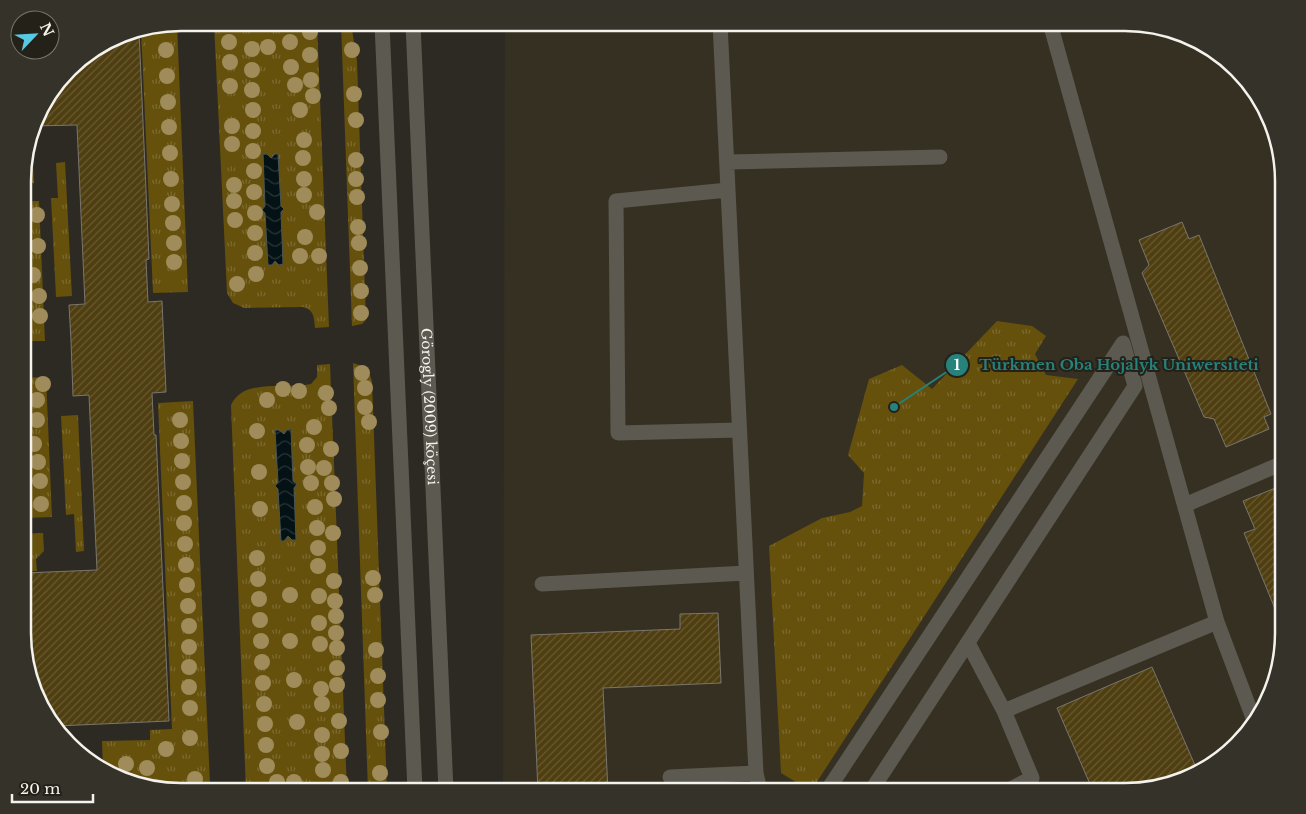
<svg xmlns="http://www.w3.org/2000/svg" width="1306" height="814" viewBox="0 0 1306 814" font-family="'Libre Baskerville',serif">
	<defs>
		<pattern id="grass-tufts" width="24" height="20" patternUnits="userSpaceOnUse" patternTransform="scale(1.25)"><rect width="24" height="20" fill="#65500c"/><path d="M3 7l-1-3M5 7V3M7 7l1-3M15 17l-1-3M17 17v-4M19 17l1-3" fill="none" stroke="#7c6a30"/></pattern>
		<pattern id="water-waves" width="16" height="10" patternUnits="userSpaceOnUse" patternTransform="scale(1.25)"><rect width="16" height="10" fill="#041216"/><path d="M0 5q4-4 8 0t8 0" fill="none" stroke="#293538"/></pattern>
		<pattern id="building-hatch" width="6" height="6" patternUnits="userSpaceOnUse" patternTransform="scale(1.25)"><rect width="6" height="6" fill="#4e3e10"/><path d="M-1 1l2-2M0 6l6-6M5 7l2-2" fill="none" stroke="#685a33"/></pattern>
	</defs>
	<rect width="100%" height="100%" fill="#2d2a23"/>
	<path fill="#353022" d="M505 23H1125L1175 31 1213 49 1262 102 1283 171V643L1257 721 1204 770 1135 791H503Z"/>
	<path fill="url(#grass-tufts)" d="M177 23 188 292 153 293 141 30Z
		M214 23H317L329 327 315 328C314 317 314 310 303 307L244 308 233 303 227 293Z
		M341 23H351L357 61 366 320 362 324 352 326Z
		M27 150V155L33 166 34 183 24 184V161Z
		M65 162 72 296 56 297 51 198H58L56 163Z
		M39 201 45 341H24V201Z
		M997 321 1032 326 1046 336 1035 354 1046 375 1078 379 811 791 781 773 769 546 822 518 850 512 862 506 864 473 848 455 869 379 902 365 932 389Z
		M353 363C364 366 369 370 372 381L387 791H368Z
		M330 364 347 791H246L231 405C244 377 285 390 311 384L317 377V365Z
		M46 377 52 517 24 518V378Z
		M193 401 210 784 207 791H181L140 786 103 769 102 741 150 740V730L172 729 158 403Z
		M78 415 84 551 76 552 74 514 66 515 61 416Z
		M43 533 44 551 36 559 37 571H24V534Z"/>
	<path fill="url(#water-waves)" stroke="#4c5556" d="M263 154H267L271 158 275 154H278L281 206 284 209 281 212 283 264 279 265 275 261 272 265H268L265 213 262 210 265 206Z
		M291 429 293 481 297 484 294 488 296 540H292L288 536 284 541H281L278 489 275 486 278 482 275 430H279L284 434 287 430Z"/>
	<path fill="url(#building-hatch)" stroke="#7a766d" d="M139 31 149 259 146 260 148 302 162 301 166 392 152 393 154 435H156L169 721 56 726 44 712 24 653V573L97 570 89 395 73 396 71 341 69 305 85 304 77 125 34 126 39 111 76 62 121 34Z
		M1182 222 1189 239 1199 235 1271 414 1264 417 1269 429 1226 447 1214 419 1204 417 1142 273 1149 265 1139 240Z
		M1283 485V626H1282L1244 533 1255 529 1243 501Z
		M718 613 721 683 603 688 608 791H538L531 635 680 629V614Z
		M1152 667 1198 772 1135 791H1093L1057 708Z"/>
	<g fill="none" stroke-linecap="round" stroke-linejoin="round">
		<path stroke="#5c5950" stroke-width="15" d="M720 23 756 773 760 791
			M1050 23 1217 622 1255 723
			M727 162 940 157
			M728 190 616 201 618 433 739 430
			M1185 505 1283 463
			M542 584 746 573
			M968 643 1004 711
			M670 777 756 773
			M1007 791 1032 778 1004 711 1217 622"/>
		<path stroke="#5c5950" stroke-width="15" d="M827 791 1123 343 1135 386 871 791"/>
		<g stroke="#5c5950" stroke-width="15">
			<path d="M382 23 415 791"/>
			<path id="s1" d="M413 23 446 791"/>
		</g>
	</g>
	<g fill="#a08c5a">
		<circle cx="310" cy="32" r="8"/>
		<circle cx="229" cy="42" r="8"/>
		<circle cx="290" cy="42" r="8"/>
		<circle cx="268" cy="47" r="8"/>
		<circle cx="252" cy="49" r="8"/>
		<circle cx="166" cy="50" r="8"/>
		<circle cx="352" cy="50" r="8"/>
		<circle cx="310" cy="55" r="8"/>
		<circle cx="230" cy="62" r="8"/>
		<circle cx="291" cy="67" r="8"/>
		<circle cx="252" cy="70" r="8"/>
		<circle cx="167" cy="76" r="8"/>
		<circle cx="311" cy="80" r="8"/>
		<circle cx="295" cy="85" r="8"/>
		<circle cx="230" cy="86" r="8"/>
		<circle cx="252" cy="90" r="8"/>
		<circle cx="354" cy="94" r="8"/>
		<circle cx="313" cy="96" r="8"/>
		<circle cx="168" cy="102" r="8"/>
		<circle cx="253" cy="110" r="8"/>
		<circle cx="300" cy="110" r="8"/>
		<circle cx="356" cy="120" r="8"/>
		<circle cx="232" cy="126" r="8"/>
		<circle cx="169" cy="127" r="8"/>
		<circle cx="253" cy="131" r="8"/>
		<circle cx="304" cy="140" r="8"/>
		<circle cx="232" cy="144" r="8"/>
		<circle cx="253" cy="151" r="8"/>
		<circle cx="170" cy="153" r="8"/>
		<circle cx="303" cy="158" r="8"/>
		<circle cx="356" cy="160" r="8"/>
		<circle cx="254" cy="171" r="8"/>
		<circle cx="171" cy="179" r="8"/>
		<circle cx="304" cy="179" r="8"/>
		<circle cx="356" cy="179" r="8"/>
		<circle cx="234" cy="185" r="8"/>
		<circle cx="254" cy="192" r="8"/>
		<circle cx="304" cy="195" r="8"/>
		<circle cx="357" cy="197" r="8"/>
		<circle cx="234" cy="201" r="8"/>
		<circle cx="172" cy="204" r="8"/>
		<circle cx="317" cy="212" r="8"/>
		<circle cx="255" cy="213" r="8"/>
		<circle cx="37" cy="215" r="8"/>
		<circle cx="235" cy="220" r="8"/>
		<circle cx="173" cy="223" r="8"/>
		<circle cx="358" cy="227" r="8"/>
		<circle cx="255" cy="233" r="8"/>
		<circle cx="305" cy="237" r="8"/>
		<circle cx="174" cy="243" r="8"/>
		<circle cx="359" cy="243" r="8"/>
		<circle cx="38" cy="246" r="8"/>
		<circle cx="255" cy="253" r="8"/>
		<circle cx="300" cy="256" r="8"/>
		<circle cx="319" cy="256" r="8"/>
		<circle cx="174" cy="262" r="8"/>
		<circle cx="360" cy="268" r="8"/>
		<circle cx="256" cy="274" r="8"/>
		<circle cx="33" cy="275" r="8"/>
		<circle cx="237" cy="284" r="8"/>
		<circle cx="361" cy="291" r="8"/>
		<circle cx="39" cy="296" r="8"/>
		<circle cx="361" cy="313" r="8"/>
		<circle cx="40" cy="316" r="8"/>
		<circle cx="362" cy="373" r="8"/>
		<circle cx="43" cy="384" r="8"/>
		<circle cx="365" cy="388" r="8"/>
		<circle cx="283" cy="389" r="8"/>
		<circle cx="299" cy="391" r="8"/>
		<circle cx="326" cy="393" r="8"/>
		<circle cx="37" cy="400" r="8"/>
		<circle cx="267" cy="400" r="8"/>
		<circle cx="365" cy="407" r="8"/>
		<circle cx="329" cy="408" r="8"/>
		<circle cx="37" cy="420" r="8"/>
		<circle cx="180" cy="420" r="8"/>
		<circle cx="369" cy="422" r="8"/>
		<circle cx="314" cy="427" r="8"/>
		<circle cx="257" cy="431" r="8"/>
		<circle cx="181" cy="441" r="8"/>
		<circle cx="34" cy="444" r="8"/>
		<circle cx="307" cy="445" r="8"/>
		<circle cx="331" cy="449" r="8"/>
		<circle cx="182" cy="461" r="8"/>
		<circle cx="38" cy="462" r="8"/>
		<circle cx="308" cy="467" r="8"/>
		<circle cx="324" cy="468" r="8"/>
		<circle cx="259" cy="472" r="8"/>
		<circle cx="40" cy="481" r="8"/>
		<circle cx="183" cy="482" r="8"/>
		<circle cx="311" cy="483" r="8"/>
		<circle cx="332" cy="483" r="8"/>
		<circle cx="334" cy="499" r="8"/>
		<circle cx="184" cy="503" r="8"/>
		<circle cx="41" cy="504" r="8"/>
		<circle cx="315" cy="507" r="8"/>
		<circle cx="260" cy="509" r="8"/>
		<circle cx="184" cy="523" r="8"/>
		<circle cx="317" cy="528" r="8"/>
		<circle cx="333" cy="533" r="8"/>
		<circle cx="185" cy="544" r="8"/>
		<circle cx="318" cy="548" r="8"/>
		<circle cx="257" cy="558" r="8"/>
		<circle cx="186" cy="565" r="8"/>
		<circle cx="318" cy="566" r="8"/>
		<circle cx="373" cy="578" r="8"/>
		<circle cx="258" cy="579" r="8"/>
		<circle cx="334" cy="581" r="8"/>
		<circle cx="187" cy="585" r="8"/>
		<circle cx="290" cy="595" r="8"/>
		<circle cx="375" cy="595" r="8"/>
		<circle cx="319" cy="596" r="8"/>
		<circle cx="259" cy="599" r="8"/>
		<circle cx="335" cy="601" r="8"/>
		<circle cx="188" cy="606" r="8"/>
		<circle cx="336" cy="616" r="8"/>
		<circle cx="260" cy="620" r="8"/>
		<circle cx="319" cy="623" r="8"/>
		<circle cx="189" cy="626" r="8"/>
		<circle cx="336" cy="633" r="8"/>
		<circle cx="261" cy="641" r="8"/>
		<circle cx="290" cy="641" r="8"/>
		<circle cx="320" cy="644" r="8"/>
		<circle cx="189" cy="647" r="8"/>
		<circle cx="337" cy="648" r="8"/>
		<circle cx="376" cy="650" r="8"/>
		<circle cx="262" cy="662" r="8"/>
		<circle cx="189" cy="667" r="8"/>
		<circle cx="337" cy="668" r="8"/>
		<circle cx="378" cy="676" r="8"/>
		<circle cx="294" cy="680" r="8"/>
		<circle cx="263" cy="683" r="8"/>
		<circle cx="337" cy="685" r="8"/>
		<circle cx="189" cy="687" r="8"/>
		<circle cx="321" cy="689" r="8"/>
		<circle cx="378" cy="700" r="8"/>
		<circle cx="264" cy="704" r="8"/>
		<circle cx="322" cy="704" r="8"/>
		<circle cx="190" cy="708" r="8"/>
		<circle cx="339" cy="721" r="8"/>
		<circle cx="297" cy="722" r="8"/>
		<circle cx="265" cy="724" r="8"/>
		<circle cx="381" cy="732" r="8"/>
		<circle cx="322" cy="735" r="8"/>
		<circle cx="190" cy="738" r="8"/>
		<circle cx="266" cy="745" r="8"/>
		<circle cx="166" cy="749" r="8"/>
		<circle cx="341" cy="751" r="8"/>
		<circle cx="322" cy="754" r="8"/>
		<circle cx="126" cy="764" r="8"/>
		<circle cx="267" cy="766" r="8"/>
		<circle cx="147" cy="768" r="8"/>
		<circle cx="323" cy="770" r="8"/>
		<circle cx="380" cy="773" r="8"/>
		<circle cx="195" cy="779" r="8"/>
		<circle cx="277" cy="782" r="8"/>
		<circle cx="294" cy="782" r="8"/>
		<circle cx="341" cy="782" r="8"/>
	</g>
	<g text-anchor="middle" stroke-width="4" stroke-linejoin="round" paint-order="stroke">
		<g font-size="14" fill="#f4f2ec" stroke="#242119">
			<text dy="5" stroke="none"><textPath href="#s1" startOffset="384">Görogly (2009) köçesi</textPath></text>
		</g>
	</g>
	<path d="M0 0H1306V814H0ZM181 31H1125A150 150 0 0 1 1275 181V633A150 150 0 0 1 1125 783H181A150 150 0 0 1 31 633V181A150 150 0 0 1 181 31Z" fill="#35322a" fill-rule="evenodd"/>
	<path fill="none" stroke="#f4f2ec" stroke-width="2.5" d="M181 31H1125A150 150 0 0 1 1275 181V633A150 150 0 0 1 1125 783H181A150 150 0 0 1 31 633V181A150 150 0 0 1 181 31Z"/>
	<path fill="none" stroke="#26827b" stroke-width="2" d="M894 407L957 365"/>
	<g fill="#26827b" stroke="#242119" stroke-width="2">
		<circle cx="894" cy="407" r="5"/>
		<circle cx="957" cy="365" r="12"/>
	</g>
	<g font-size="15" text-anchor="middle" font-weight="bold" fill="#fff">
		<text x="957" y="370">1</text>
	</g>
	<g font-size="15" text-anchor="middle" font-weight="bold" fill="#26827b" stroke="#242119" stroke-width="4" stroke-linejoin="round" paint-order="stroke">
		<text x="1119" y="370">Türkmen Oba Hojalyk Uniwersiteti</text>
	</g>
	<g transform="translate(35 35) rotate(65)"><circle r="24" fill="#242119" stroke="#77756d"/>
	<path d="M0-4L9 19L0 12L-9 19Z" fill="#58c9e3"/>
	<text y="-8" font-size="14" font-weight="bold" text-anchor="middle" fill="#f4f2ec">N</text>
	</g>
	<path d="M12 794v8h81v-8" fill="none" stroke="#f4f2ec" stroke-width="2.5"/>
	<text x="20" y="794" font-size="15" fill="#f4f2ec" stroke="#242119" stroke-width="4" paint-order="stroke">20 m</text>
</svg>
